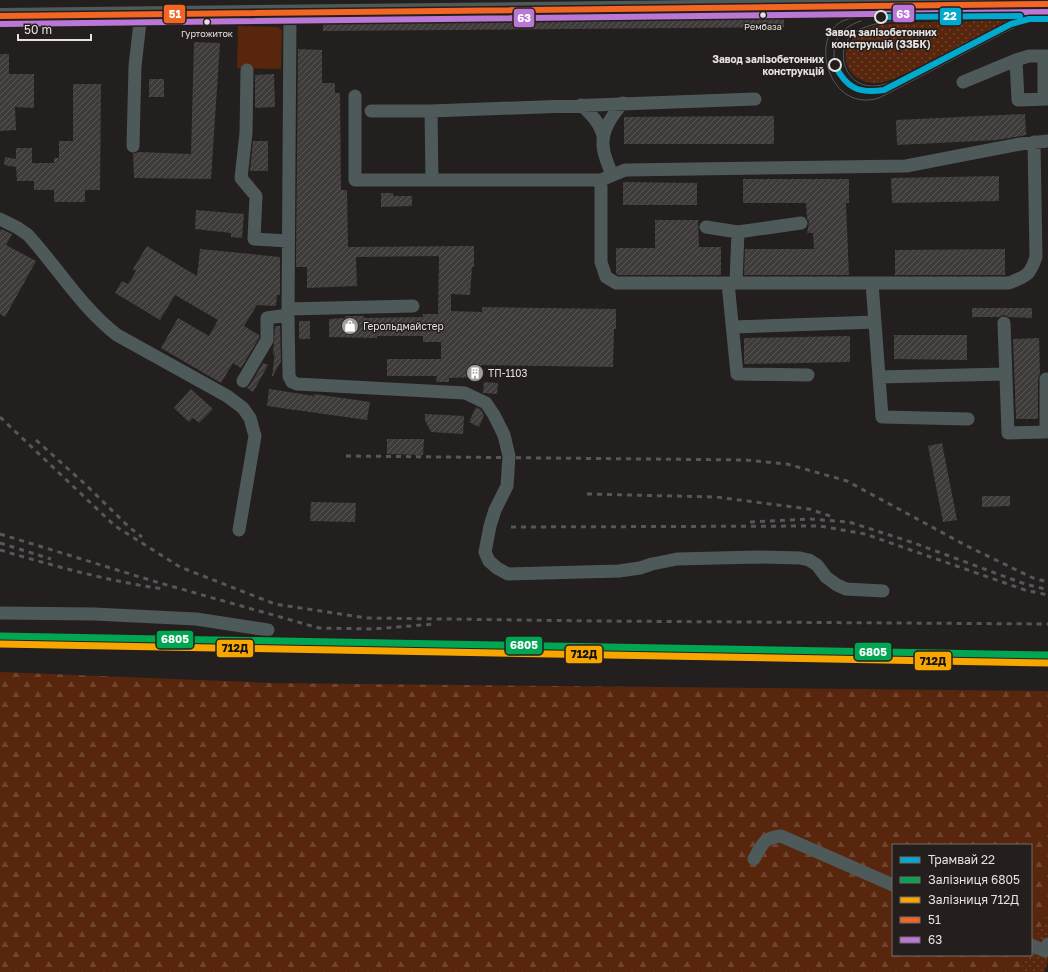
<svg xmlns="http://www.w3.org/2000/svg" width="1048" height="972" viewBox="0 0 1048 972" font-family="'Golos Text',sans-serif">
	<defs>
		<pattern id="grass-dots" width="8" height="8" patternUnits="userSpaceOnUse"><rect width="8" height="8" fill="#57260d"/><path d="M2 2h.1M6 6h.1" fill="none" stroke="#6f4530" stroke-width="1.8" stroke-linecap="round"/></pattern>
		<pattern id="forest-firs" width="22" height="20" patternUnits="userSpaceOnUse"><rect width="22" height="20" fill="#57260d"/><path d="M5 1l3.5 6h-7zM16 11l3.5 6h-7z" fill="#6f4530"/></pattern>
		<pattern id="building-hatch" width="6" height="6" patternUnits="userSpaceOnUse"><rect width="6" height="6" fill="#3e3b3a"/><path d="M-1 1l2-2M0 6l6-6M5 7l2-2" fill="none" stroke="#5a5756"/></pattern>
	</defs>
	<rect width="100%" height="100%" fill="#221f1e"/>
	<path fill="url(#grass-dots)" d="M1003 18H1011L1013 20C981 37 948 53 915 69 904 74 890 82 878 83 844 85 833 46 864 30 884 20 933 23 957 22 972 22 988 19 1003 18Z
		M1048 913V961L1044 972H1019L1027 955H1031V947Z"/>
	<path fill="url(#forest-firs)" d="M0 672 272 683 1048 691V913L1031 947V845H893V955H1027L1019 972H0Z"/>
	<path fill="#57260d" d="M238 26 278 27 282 30 281 69 237 68Z"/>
	<path fill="url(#building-hatch)" d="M784 19V27L323 31V23Z
		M194 42 220 43 211 179 134 178 133 154 138 152 191 154Z
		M298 49 322 50V83H335V93H340L341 190H347L348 247 474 246V267H472L470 295 451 294V311L482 312V307L616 309V329H614L613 367 481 365V377L449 378V382H436L437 376H387V359H441V342H423V336H377V338L329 337V319L345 318V316H364V318L423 317V314H438L439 256 356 257 357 286 307 288V267H296Z
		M0 54H9V74H34V108L15 107 16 130 0 131Z
		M274 74 275 107 255 108V75Z
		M149 79H164V97H149Z
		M73 84H101L100 190H85V202H54V190H34V181H17L16 167 4 165 5 157 16 159V148H32V163H54V158H59V141H73Z
		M1025 114 1026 135 997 140 897 145 896 120Z
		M774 116V144H624V117Z
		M253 141H268V171H250Z
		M999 176V201L892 203 891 178Z
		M743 179H849V203H846L849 275H744L745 249H814L813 233H807L809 222 807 218 806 203H743Z
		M623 182 697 183V205H623Z
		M381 193H393V196H412V206L381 207Z
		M196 210 244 214 242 238 231 237V233L195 229Z
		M655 220H698L699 247H721V275H618L616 274V248H655Z
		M1 229 12 234 6 245 36 261 5 317 0 314V231Z
		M147 246 197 276 200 249 280 257V295H277L276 306 257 305 244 326 259 335V338L241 368 233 363 221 383 161 348 178 318 209 336 218 320 175 295 160 320 115 293 122 281 128 284 136 271 133 269Z
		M1005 249V275H895V250Z
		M972 308H1032V318L1009 317 1004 315 999 317H972Z
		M299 321H310V339H299Z
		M275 326H280L281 361 273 376H272L275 352 273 356Z
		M894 335H967V360L894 359Z
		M850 336V362L744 364V338Z
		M1039 338 1040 374 1038 379V419H1016L1013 339Z
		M263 363 268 365 253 392 247 388 250 385Z
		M484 382 498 383 497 394 483 393Z
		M191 389 213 409 199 423 193 418 189 422 174 408Z
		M269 389 314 396V394L370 402 367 420 267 406Z
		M476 407 481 410 484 415 479 427 469 422Z
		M425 414 464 416 463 434 431 432 425 420Z
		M387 439H424L423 455 387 454Z
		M942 443 957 520 943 522 928 446Z
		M982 496H1010V506L982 507Z
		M311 502 356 503 355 522 310 521Z"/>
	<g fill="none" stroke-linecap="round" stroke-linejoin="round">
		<path stroke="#4e595a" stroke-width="13" d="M290 13 288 315 289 376 292 382 297 384 465 393 486 403 494 415 504 435 509 456 507 486 495 510 490 526 485 552 489 561 497 568 508 574 619 571 640 568 652 564 677 559 758 557 800 558 809 560 817 565 826 577 837 585 846 589 883 591
			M1044 56V99
			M1016 60 1018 100 1048 99
			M247 70 246 133 241 178 256 196 254 239 288 241
			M963 82 1016 60 1029 56H1048
			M355 96V180H601L625 170 906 166 1020 144 1048 141
			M581 105C591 114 600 123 603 136
			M371 111H431L755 99
			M431 111 432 180
			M133 146 135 66 141 14
			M612 175C609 166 603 155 603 145 602 129 613 114 623 103
			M601 180V262L606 277 616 283H1009C1027 276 1030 275 1036 257L1034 142
			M0 219 18 228 28 235C58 268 81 307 117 335L227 396 243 408 250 418 255 436 239 530
			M706 227 738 232 801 223
			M728 283 737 374 808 375
			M736 283 738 232
			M872 283 882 417 968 419
			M288 309 413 306
			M1004 323 1008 433 1046 432V379
			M733 327 875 322
			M879 377 1006 374
			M243 381 267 340V318L288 315
			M0 613 94 614 196 619 268 630
			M754 859C762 845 764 837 781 836L893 885
			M1031 945 1045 951 1048 944"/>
		<path stroke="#4e5a5a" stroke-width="16" d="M0 16 1048 4"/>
		<path stroke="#545858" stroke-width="1" d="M881 17C870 17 856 16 845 20 808 33 827 114 879 98L1017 26 1037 19
			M929 63 968 41
			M935 63C927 66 918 69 910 73 898 79 886 86 873 86 842 87 832 43 859 30 884 17 922 21 950 21 964 20 978 18 992 16
			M835 65C831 41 839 28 861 21"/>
		<path stroke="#545858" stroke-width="3" stroke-dasharray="5 5" stroke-linecap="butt" d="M0 417 115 526 180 567 275 604 367 618 597 621 1048 624
			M36 440 86 485 129 527 142 537
			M346 456 745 460 787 464 847 481 967 546 1033 578 1048 582
			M587 494 716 497 809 509 833 517
			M750 522 810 519 849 522 914 543 1025 584 1045 589
			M511 527 820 526 865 534 1025 590 1048 595
			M0 534 153 581 319 628 373 629 435 624
			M0 543 51 559
			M0 550C54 566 108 581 163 589"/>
		<g stroke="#241e1c" stroke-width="9">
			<path id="bus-1" d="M0 16 1048 4"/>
		</g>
		<g stroke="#241e1c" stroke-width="9">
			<path id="bus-2" d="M0 24 1048 12"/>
		</g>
		<use href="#bus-1" stroke="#f26522" stroke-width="6"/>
		<use href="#bus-2" stroke="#ba77d6" stroke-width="6"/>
		<g stroke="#241e1c" stroke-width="10">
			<path id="rail-1" d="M0 636 1048 655"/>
		</g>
		<g stroke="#241e1c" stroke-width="10">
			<path id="rail-2" d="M0 644 1048 663"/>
		</g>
		<use href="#rail-1" stroke="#00a651" stroke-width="7"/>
		<use href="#rail-2" stroke="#f7a600" stroke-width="7"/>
		<g stroke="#241e1c" stroke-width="9">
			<path id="tram-1" d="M881 17 1020 16
				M835 65C846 88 859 94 884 90L1011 24 1029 19H1048"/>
		</g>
		<use href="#tram-1" stroke="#00a9ce" stroke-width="6"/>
	</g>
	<defs>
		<g id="shop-disc" transform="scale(0.9)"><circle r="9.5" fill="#a19e9d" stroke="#241e1c"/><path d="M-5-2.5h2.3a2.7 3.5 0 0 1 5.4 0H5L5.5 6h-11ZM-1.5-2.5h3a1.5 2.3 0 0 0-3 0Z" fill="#fff"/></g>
		<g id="building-disc" transform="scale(0.9)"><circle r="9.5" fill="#a19e9d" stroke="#241e1c"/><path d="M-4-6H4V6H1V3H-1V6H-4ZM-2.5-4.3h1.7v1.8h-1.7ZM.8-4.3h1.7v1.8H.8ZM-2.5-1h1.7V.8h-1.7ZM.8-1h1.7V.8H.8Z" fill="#fff"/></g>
	</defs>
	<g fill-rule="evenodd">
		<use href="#shop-disc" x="350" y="326"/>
		<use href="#building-disc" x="475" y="373"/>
	</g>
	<g fill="#e6e2e1" stroke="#241e1c" stroke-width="1.5">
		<circle cx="763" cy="15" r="3.5"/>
		<circle cx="207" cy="22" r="3.5"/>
	</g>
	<g fill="#241e1c" stroke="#e6e2e1" stroke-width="2">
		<circle cx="881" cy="17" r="6"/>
		<circle cx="835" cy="65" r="6"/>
	</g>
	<g text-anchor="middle" stroke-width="3" stroke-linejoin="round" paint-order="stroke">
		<g font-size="9" fill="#e6e2e1" stroke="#241e1c">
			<text x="763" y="30">Рембаза</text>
			<text x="207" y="37">Гуртожиток</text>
		</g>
		<g font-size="10" font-weight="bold" fill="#e6e2e1" stroke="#241e1c">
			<text x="881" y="36">Завод залізобетонних<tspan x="881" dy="12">конструкцій (ЗЗБК)</tspan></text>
			<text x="824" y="63" text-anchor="end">Завод залізобетонних<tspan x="824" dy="12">конструкцій</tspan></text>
		</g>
		<g font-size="10" fill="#e6e2e1" stroke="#241e1c" text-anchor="start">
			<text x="363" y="330">Герольдмайстер</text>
			<text x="488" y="377">ТП-1103</text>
		</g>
	</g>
	<g stroke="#241e1c" stroke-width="1.5">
		<rect x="892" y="4" width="23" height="19" rx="4" fill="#ba77d6"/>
		<rect x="163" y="4" width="23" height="20" rx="4" fill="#f26522"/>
		<rect x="939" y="7" width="23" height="19" rx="4" fill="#00a9ce"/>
		<rect x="513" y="8" width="22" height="20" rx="4" fill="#ba77d6"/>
		<rect x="156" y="630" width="38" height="19" rx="4" fill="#00a651"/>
		<rect x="505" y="636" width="38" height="19" rx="4" fill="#00a651"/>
		<rect x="216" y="639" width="38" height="19" rx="4" fill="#f7a600"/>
		<rect x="854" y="642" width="38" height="19" rx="4" fill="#00a651"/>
		<rect x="565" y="645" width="38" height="19" rx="4" fill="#f7a600"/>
		<rect x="914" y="651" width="38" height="20" rx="4" fill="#f7a600"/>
	</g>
	<g font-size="11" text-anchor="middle" font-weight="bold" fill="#fff">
		<text x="903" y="18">63</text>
		<text x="175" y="18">51</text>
		<text x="950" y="20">22</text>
		<text x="524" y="22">63</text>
		<text x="175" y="643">6805</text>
		<text x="524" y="649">6805</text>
		<text x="873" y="656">6805</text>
	</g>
	<g font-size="11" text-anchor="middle" font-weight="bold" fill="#111">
		<text x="235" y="652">712Д</text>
		<text x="584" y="658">712Д</text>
		<text x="933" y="665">712Д</text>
	</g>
	<rect x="892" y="844" width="140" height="112" fill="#241e1c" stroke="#726c6b"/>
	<rect x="900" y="857" width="20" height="6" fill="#00a9ce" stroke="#726c6b"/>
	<text x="928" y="864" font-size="12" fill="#e6e2e1">Трамвай 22</text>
	<rect x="900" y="877" width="20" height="6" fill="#00a651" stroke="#726c6b"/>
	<text x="928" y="884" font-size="12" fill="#e6e2e1">Залізниця 6805</text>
	<rect x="900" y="897" width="20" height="6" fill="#f7a600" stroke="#726c6b"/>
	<text x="928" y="904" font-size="12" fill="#e6e2e1">Залізниця 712Д</text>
	<rect x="900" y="917" width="20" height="6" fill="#f26522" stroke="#726c6b"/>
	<text x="928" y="924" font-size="12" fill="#e6e2e1">51</text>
	<rect x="900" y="937" width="20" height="6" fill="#ba77d6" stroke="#726c6b"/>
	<text x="928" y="944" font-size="12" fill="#e6e2e1">63</text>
	<path d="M18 34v6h73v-6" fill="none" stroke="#e6e2e1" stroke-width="2"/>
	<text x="24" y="34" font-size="12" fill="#e6e2e1" stroke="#241e1c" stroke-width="3" paint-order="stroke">50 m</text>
</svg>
